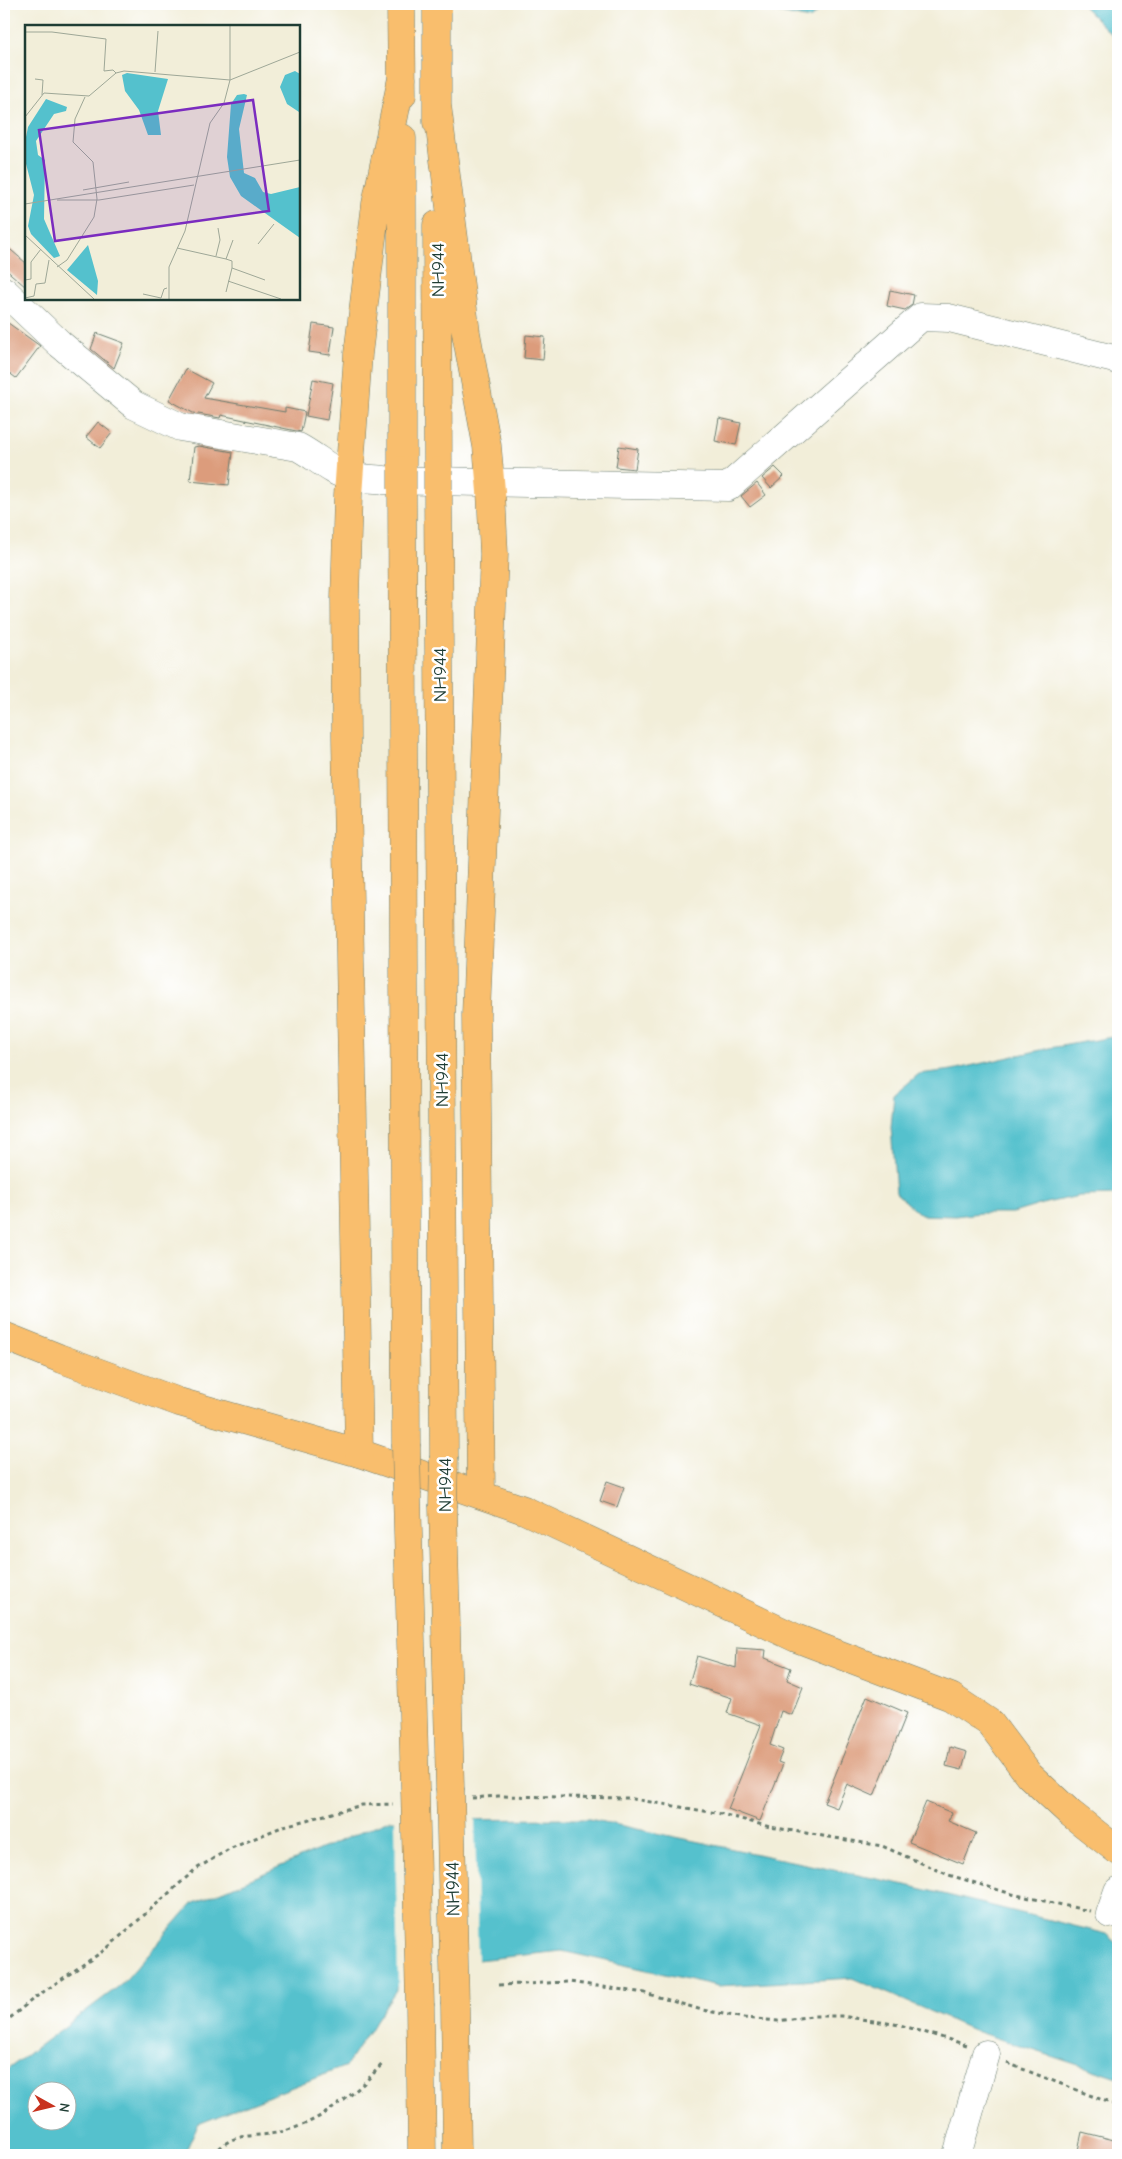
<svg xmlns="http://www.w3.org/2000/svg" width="1122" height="2159" viewBox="0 0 1122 2159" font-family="'Comic Neue',sans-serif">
	<rect width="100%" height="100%" fill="#fff"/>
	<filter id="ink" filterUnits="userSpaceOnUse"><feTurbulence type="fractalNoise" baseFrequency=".02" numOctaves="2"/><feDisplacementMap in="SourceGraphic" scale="10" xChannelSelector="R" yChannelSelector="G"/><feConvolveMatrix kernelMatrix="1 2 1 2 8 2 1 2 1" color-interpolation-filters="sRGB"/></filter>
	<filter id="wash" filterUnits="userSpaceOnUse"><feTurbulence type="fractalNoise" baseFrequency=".0096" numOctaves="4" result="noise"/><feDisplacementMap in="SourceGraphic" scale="20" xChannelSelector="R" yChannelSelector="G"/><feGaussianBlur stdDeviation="1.12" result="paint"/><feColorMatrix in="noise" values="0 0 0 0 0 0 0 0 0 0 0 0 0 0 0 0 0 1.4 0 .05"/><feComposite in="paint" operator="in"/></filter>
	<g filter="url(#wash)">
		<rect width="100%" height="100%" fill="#f2eed9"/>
		<path fill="#54c1cd" stroke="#3a7f80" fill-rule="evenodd" d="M735 4H826L810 19Z
			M1081 4H1118V41Z
			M1118 1036V1195L1079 1196 1046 1203 1013 1213H980L955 1216 921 1215 896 1193 891 1127 894 1095 919 1074 952 1070 1050 1048Z
			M589 1819 906 1885 1107 1934 1118 1944V2078L978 2032 852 1978 718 1986 562 1951 411 1967 346 2066 198 2124 184 2155H4V2072L122 1984 192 1904 389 1820ZM38 2092H68V2122H38Z"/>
		<path fill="#f2eed9" d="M475 1817 478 1962 412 1970 398 1991 395 1818Z"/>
		<g id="blocks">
			<path fill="#dc9c7c" d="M4 244 26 263V287L4 268Z
				M890 290 914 295 912 305 905 310 887 306Z
				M4 320 40 346 16 378 4 369Z
				M313 324 334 327 330 355 309 352Z
				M97 333 124 343 114 368 91 349Z
				M526 335 545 337 543 360 524 358Z
				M186 369 212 383 204 398 285 412V408L305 412 301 432 221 415 220 418 193 413 169 400Z
				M313 379 333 383 327 420 306 416Z
				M719 418 741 423 736 445 715 441Z
				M98 422 112 433 100 448 86 437Z
				M199 446 233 452 229 485 190 481 194 447Z
				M619 446 638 449 635 469 616 467Z
				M775 467 784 476 771 488 762 478Z
				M757 483 766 495 750 507 741 496Z
				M607 1481 624 1487 617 1507 600 1501Z
				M737 1648 766 1650 765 1658 791 1668 787 1680 803 1687 792 1715 781 1711 770 1745 783 1750 778 1762 783 1764 760 1821 728 1809 761 1725 727 1713 732 1698 689 1684 697 1656 736 1668Z
				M867 1696 907 1713 874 1796 847 1784 837 1808 824 1803Z
				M950 1747 967 1752 962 1770 946 1766Z
				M926 1802 952 1813 948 1821 976 1833 963 1864 909 1842Z
				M1082 2132 1118 2141V2155H1077Z"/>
		</g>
	</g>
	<g filter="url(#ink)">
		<use href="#blocks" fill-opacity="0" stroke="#697b6e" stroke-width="1"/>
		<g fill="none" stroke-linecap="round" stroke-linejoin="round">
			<g stroke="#697b6e" stroke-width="29">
				<path id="minor" d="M4 291 60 344 134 405 180 427 298 447C311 454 322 463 334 470 348 479 368 478 384 480L728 487 921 317 949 318 1118 360
					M1110 1914 1118 1891
					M957 2155 986 2054"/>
			</g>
			<g stroke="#697b6e" stroke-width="29">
				<path id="major" d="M4 1336 59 1358 179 1402 359 1453 524 1510 796 1638 951 1697 990 1723 1029 1775 1070 1813 1118 1851"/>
			</g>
			<g stroke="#697b6e" stroke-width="29">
				<path id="highway" d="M401 4 402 95
					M437 4V122
					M437 105 466 333 487 446 491 491 494 554 476 1015 481 1494
					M402 138V470
					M437 225 438 471
					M402 489 406 1444
					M438 489 444 1456
					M359 1453 346 738 345 599 348 495 358 354 376 204 402 78
					M407 1495 415 1789
					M443 1507 450 1788
					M455 2005 457 2155
					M420 2006 422 2155"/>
			</g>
			<path stroke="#697b6e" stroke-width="3" stroke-dasharray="4 4" stroke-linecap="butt" d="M472 1798 498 1796 627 1798 722 1814 770 1827 882 1846 949 1875 1012 1894 1090 1911
				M499 1985 569 1982 645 1993 702 2010 744 2018 778 2021 812 2016H841L900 2025 967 2045
				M4 2023 33 1999 106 1949 196 1869 229 1849 284 1826 362 1805 393 1804
				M1007 2063 1118 2106
				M214 2155C231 2131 251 2138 276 2133 286 2131 299 2127 309 2122 338 2108 362 2087 383 2063"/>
			<use href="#minor" stroke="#fff" stroke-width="28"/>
			<use href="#major" stroke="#f9be6d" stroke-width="28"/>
			<use href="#highway" stroke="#f9be6d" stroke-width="28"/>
			<g stroke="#697b6e" stroke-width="29" stroke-linecap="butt">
				<path id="highway-bridge" d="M438 471V489
					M402 489V470
					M406 1444 407 1495
					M443 1507 444 1456
					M450 1788 455 2005
					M415 1789 420 2006"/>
			</g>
			<use href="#highway-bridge" stroke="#f9be6d" stroke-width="28"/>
		</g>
	</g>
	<g text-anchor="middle" stroke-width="5" stroke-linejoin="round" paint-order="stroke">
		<g font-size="19" fill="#1f3d34" stroke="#fff">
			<text transform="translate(437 270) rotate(-90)" y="7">NH944</text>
			<text transform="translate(439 675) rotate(-90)" y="7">NH944</text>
			<text transform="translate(441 1080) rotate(-90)" y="7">NH944</text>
			<text transform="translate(444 1485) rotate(-90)" y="7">NH944</text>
			<text transform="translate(452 1889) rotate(-91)" y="7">NH944</text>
		</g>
	</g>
	<g transform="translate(25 25)">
		<rect width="275" height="275" fill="#f2eed9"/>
		<path d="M270 46 275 49 274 87 262 79 255 62 260 50ZM102 48 143 54 133 86 136 110H123L114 85 100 66 97 50ZM219 69 222 70 214 104 219 148 230 153 238 167 246 169 275 162V213L216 171 205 152 202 132 206 79 212 70ZM21 74 42 82 41 86 29 89 11 116 13 130 20 135 19 194 35 231 29 233 6 209 3 201 9 170 0 135V117L3 102ZM63 220 73 256 72 270 42 245Z" fill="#54c1cd"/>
		<path fill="none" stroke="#9ea797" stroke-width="1" d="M0 7H27L81 14 79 46 88 45 91 48M130 47 133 6M10 54 18 55 17 70M0 92 19 68 64 71 91 48 99 46 205 55V1M58 165 104 157M32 175H74L169 160M0 179 275 135M0 210 69 274M233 219 249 199M152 223 201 234 207 236V243L240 255M191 231 195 215 193 203M201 234 208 215M32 242 42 235 69 192 72 174 68 137 48 117 50 94 60 72M0 255 6 254V237L16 224M203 256 256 274M201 267 207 243M118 269 136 273 139 264 142 263M0 273 9 271 11 259 20 258 24 235M144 274V242L160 206 185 98 199 78 205 55 275 27"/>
		<path fill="#7b2cbf" fill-opacity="0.15" stroke="#7b2cbf" stroke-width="2.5" d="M228 75 244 186 30 216 14 105Z"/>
		<rect width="275" height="275" fill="none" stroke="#1f3d34" stroke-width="2.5"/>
	</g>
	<rect width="1122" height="2159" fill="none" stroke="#fff" stroke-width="20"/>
	<g transform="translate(52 2106) rotate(98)"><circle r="24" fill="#ffffff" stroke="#a5b1ae"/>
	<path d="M0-4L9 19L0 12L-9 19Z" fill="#c8321e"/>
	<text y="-8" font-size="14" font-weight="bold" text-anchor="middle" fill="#1f3d34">N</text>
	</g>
</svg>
